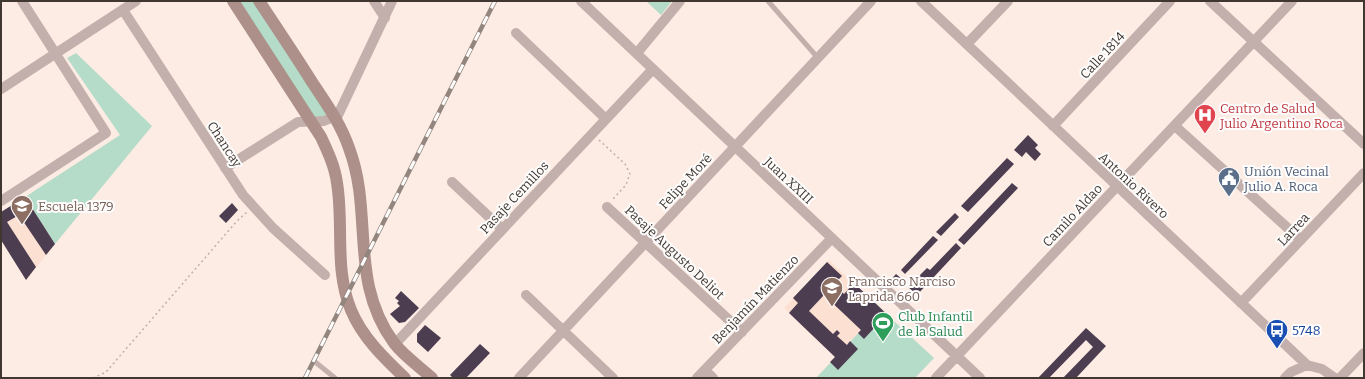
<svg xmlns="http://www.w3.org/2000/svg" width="1365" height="379" viewBox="0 0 1365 379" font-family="Bitter,serif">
	<rect width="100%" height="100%" fill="#fdece4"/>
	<path fill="#fce0d2" d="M25 197 55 244 26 280 1 240V212Z
		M829 260 881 309 835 357 784 308Z"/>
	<path fill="#b4dcc9" d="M233 1H259L335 117 311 121Z
		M646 1H672L661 15Z
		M76 53 152 126 55 244 25 197 120 135 67 58Z
		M881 309 934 358 915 378H816Z"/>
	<path fill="#4c3d50" d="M1028 135 1038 145 1035 148 1041 154 1035 161 1026 152 1022 157 1014 150Z
		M1007 158 1014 164 968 212 961 206Z
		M1012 183 1018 188 964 245 958 240Z
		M25 197 55 244 46 255 19 215 7 222 36 267 26 280 1 240V212Z
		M232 203 238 210 226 223 219 216Z
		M955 213 959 217 941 236 936 232Z
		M933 236 938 240 905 274 901 270Z
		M956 243 961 248 917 295 908 287 927 268 930 270Z
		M827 262 842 276 834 284 844 294 854 283 891 318 881 329 877 325 864 339 858 333 861 330 824 295 809 311 833 334 837 330 840 333 837 336 847 345 850 341 858 349 838 370 830 362 835 357 789 313 798 303 793 298Z
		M896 274 903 280 896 288 889 282Z
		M401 291 419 308 405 322 399 323 390 314 400 306 397 303 399 301 395 298Z
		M425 325 441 338 428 352 417 342V334Z
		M1086 328 1106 346 1076 378H1063L1093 347 1086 340 1049 378H1038Z
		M480 344 490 353 466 378H453L450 375Z"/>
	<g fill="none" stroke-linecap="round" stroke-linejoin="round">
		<path stroke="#bfb0a9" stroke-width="1.5" stroke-dasharray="2 3" stroke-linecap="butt" d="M599 140 625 164 630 174 626 185 613 199
			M93 378 106 372 237 221 247 212"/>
		<path stroke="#c3b0ac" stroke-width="5" d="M768 1 818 58
			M314 361 335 378"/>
		<path stroke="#c3b0ac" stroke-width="10" d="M374 1 385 18
			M581 1 980 378
			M921 1 1307 365 1322 369 1335 378
			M1210 1 1364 144
			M123 10 243 195 273 228 325 275
			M516 33 606 119
			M967 44 1008 1
			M637 53 680 1
			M1 89 136 1
			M1053 126 1170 1
			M1175 126 1301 240
			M225 168 298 122 324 121 338 115 392 1
			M452 182 502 229
			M1 201 106 133 22 1
			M607 207 742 332
			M526 295 613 378
			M1241 303 1364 173
			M395 344 653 69
			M705 370 713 378
			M519 378 871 1
			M697 378 832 238
			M936 378 1292 1
			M1285 378 1291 372 1307 365
			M1340 378 1364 353"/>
		<path stroke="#ad908a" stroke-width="12" d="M233 1 321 137C328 152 335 167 337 183 344 225 334 269 351 310 362 337 384 358 405 378
			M259 1C277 28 295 55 312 82 326 103 341 124 349 148 374 214 348 280 394 343 404 356 420 367 432 378"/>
		<g stroke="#93867f" stroke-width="4.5">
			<path id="rail" d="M305 378 495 1"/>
		</g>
		<use href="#rail" stroke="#fdfdfd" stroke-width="3" stroke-dasharray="9" stroke-linecap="butt"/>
	</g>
	<defs>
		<g id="hospital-pin" transform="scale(1.15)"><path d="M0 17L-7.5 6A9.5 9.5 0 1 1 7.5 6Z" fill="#e0444e" stroke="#fdfdfd"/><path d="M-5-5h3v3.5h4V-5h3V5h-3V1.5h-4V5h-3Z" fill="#fff"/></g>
		<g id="civic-pin" transform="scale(1.15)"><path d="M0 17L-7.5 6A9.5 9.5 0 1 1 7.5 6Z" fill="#5c6f8a" stroke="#fdfdfd"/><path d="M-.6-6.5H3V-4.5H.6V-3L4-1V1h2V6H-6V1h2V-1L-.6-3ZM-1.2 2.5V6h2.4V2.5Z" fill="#fff"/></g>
		<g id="school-pin" transform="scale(1.15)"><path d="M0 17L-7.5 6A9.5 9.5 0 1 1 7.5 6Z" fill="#8d6e63" stroke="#fdfdfd"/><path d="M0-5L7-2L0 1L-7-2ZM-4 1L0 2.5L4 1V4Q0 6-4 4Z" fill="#fff"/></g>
		<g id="stadium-pin" transform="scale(1.15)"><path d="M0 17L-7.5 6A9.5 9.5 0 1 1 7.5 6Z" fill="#2e9e5b" stroke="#fdfdfd"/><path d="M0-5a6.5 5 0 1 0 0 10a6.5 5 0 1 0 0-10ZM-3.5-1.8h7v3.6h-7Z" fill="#fff"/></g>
		<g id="bus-pin" transform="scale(1.15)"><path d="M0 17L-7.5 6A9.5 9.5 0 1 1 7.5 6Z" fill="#1a4fb4" stroke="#fdfdfd"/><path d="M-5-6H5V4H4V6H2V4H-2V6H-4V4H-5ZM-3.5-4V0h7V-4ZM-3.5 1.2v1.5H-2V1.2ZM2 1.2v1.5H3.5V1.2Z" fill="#fff"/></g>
	</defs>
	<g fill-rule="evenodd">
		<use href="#hospital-pin" x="1205" y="115"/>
		<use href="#civic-pin" x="1229" y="178"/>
		<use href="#school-pin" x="22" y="206"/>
		<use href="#school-pin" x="832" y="288"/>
		<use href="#stadium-pin" x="883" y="323"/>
		<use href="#bus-pin" x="1277" y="330"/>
	</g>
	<g text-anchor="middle" stroke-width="4" stroke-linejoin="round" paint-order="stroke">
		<g font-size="13" fill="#413731" stroke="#fdfdfd">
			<text transform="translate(1102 55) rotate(-47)" y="5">Calle 1814</text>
			<text transform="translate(225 144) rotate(57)" y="5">Chancay</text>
			<text transform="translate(789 180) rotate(43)" y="5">Juan XXIII</text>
			<text transform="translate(685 181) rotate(-47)" y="5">Felipe Moré</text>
			<text transform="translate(1134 185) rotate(43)" y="5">Antonio Rivero</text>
			<text transform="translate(514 197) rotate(-47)" y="5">Pasaje Cemillos</text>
			<text transform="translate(1072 215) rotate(-47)" y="5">Camilo Aldao</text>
			<text transform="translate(1293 229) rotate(-47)" y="5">Larrea</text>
			<text transform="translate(675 252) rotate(43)" y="5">Pasaje Augusto Deliot</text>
			<text transform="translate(755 299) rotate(-46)" y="5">Benjamín Matienzo</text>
		</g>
		<g font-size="13" fill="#be3a42" stroke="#fdfdfd" text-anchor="start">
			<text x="1220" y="113">Centro de Salud<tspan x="1220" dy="15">Julio Argentino Roca</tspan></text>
		</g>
		<g font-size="13" fill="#4e5e75" stroke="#fdfdfd" text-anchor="start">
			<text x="1244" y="176">Unión Vecinal<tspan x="1244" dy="15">Julio A. Roca</tspan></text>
		</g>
		<g font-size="13" fill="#785e54" stroke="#fdfdfd" text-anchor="start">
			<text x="38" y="211">Escuela 1379</text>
			<text x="848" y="286">Francisco Narciso<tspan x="848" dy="15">Laprida 660</tspan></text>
		</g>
		<g font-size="13" fill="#27864d" stroke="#fdfdfd" text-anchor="start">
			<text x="898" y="321">Club Infantil<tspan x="898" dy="15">de la Salud</tspan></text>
		</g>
		<g font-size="13" fill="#164399" stroke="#fdfdfd" text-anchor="start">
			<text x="1292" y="335">5748</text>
		</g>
	</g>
	<rect width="1365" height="379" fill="none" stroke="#413731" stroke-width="4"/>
</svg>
